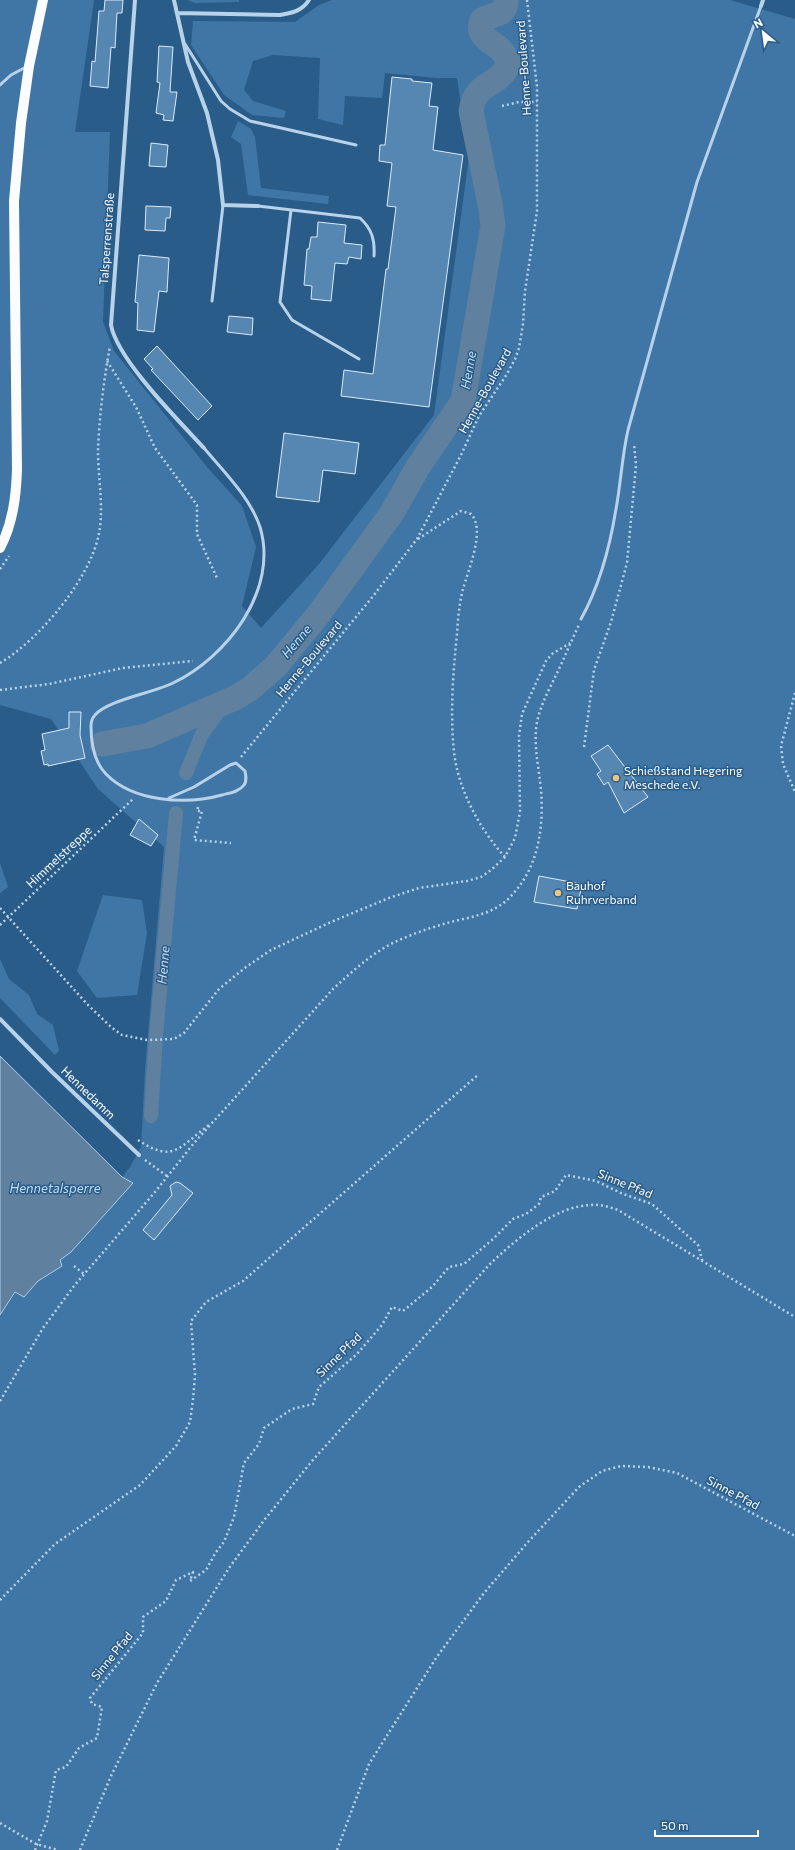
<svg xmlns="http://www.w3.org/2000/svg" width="795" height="1850" viewBox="0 0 795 1850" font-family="Commissioner,sans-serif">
	<rect width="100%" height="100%" fill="#2a5c89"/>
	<path fill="#3f76a5" d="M0 0H94L75 132H110L103 322 114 351 207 467 242 506 256 547 242 606 261 628 319 564 434 415 469 157 457 78H436L385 73 382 98 345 96 343 125 318 119 320 58 273 55 253 61 244 90 253 101 286 111 284 118 252 115 224 95 191 45 193 21 295 22 319 5 332 0H730L795 19V1850H0V1315L16 1292 24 1297 38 1281 62 1266 59 1260 71 1252 132 1183 122 1177 130 1167 141 1147 145 1070 164 847 98 789 51 719 0 705Z
		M187 0H239V2L195 3Z
		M238 121 251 129 255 137 261 188 329 196 328 204 248 195 241 144 231 137Z
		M0 863 8 887 0 893Z
		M103 895 142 900 147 933 137 995 97 998 77 971Z
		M0 959 9 979 29 995 37 1014 53 1025 59 1051 55 1055 0 998Z"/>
	<path fill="#5f809f" stroke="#accee9" d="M0 1056 122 1177 133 1183 71 1252 60 1260 62 1266 38 1281 24 1297 15 1292 0 1315Z"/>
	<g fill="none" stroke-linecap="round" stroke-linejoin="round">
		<path stroke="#5f809f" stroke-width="14" d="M186 773 202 734 225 703
			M151 1116 156 1036 176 813"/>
		<path stroke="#5f809f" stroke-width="25" d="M102 744 147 736 237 697 251 688 276 666 318 615 392 513 418 467 463 401 493 226 491 209 471 111C475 79 501 88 509 62 506 57 504 53 500 49 489 40 476 36 482 20 492 14 507 16 506 0"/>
	</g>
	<path fill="#5687b2" stroke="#dbeaf7" d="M105 0H123L122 13H117L115 48 111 47 108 88 90 86 92 61 95 62 99 11H104Z
		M159 46 173 47 170 92H177L173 121 163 120 164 115 156 113 160 83 157 82Z
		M392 77 412 79V81L432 83 429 106 438 107 433 150 463 155 429 407 341 396 344 370 373 374 386 269H388L396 207 387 206 392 163 379 161 380 145H385Z
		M151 143 168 145 166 167 149 166Z
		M146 206 171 207 170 218H166L165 231 145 230Z
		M318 222 346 225 344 243 362 245 361 259 349 257 347 264 335 263 331 301 311 299 312 286 304 285 307 249H309L311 237H317Z
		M139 255 169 258 167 292 159 291 154 332 137 330 138 303 135 302Z
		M229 316 253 318 252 335 227 332Z
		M157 346 212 406 198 420 151 370 153 369 144 359Z
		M284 433 359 443 355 474 323 470 319 502 276 497Z
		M69 712H81L80 735 85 758 48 766V764L44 765 41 751 45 750 42 734 69 728Z
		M608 745 648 797 624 813 608 782 604 785 597 774 601 771 591 756Z
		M139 819 158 835 151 846 130 835Z
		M539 876 582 884 577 909 534 902Z
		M176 1182 180 1183 193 1193 154 1240 143 1230 172 1195 170 1186Z"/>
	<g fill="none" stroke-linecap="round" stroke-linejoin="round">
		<path stroke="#b7d2e9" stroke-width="2.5" stroke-dasharray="2 3" stroke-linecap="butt" d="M502 106 519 102H537
			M107 361 136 407 155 448 197 505V534L217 578
			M418 539 461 511 471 514C486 529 468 571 463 589 459 604 458 619 457 634 453 673 450 713 454 752 458 789 480 830 505 857
			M0 569 9 556
			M0 663C39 640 91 578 99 533 104 507 98 478 98 451 99 419 104 378 110 346
			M0 690 49 684 123 668 193 661
			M795 693 781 746 783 764 795 792
			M584 747 594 670 611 622 627 563 636 465 634 444
			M241 757 374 595 417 539 461 455 479 416 507 374 515 359 519 348 523 324 525 291 537 211V87L527 0
			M198 807 197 811H202L194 840 231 843
			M0 908 88 1005 111 1027 122 1035 147 1040 174 1039 184 1033 219 989 246 967 271 950 331 922 389 898 419 888 467 881 481 877 491 870 505 857 515 838 520 812 519 736 522 714 546 661 552 654 570 643
			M0 925 133 799
			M138 1140C174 1164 179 1147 209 1125
			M145 1160 167 1176
			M74 1266 84 1274
			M0 1401 43 1328 74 1286 155 1192 194 1143 333 989C355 969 376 949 404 938 418 932 433 927 447 923 469 917 493 915 510 897 538 869 544 829 541 790 539 767 533 745 537 722 541 703 551 686 559 669 566 654 572 639 579 625
			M0 1600 55 1544 140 1485 176 1446 190 1422 193 1400 195 1375 191 1321 206 1302 243 1281 479 1074
			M0 1823 36 1844 58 1850
			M35 1850 47 1821 56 1770 66 1767 79 1748 97 1738 102 1707 92 1704 90 1698 143 1633V1617L166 1601 176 1580 193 1572 190 1581 206 1570 216 1552 224 1542 234 1517 244 1463 259 1444 264 1428 292 1409 313 1404 319 1387 357 1354 382 1325 392 1307 403 1311 432 1287 449 1267 464 1264 493 1239 513 1219 526 1214 539 1204 541 1197 555 1191 566 1175 596 1181 623 1194 652 1204 698 1245 703 1263
			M80 1850 111 1776 157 1683 229 1568 265 1519 312 1461 489 1265C514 1241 554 1206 591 1205 601 1204 609 1207 618 1210L795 1317
			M337 1850 369 1764 436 1658 484 1593 528 1542 579 1487 602 1471 621 1466 648 1467 677 1473 795 1536"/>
		<path stroke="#b7d2e9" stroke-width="3" d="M185 44 221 101 230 109 250 121 356 145
			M0 85 11 75 26 67
			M258 206 360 218C372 229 375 240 374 256
			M291 210 280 302 292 320 359 359
			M212 301 223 205
			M581 619C600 585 610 546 616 509 621 482 622 456 628 430L697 182 761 6
			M169 798 194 787 230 765 236 763 245 771C246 776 247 781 244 785 239 792 229 793 222 795 186 805 133 802 106 774 94 762 91 742 91 726 91 722 92 718 95 715 108 700 153 693 173 683 227 657 279 590 260 527 250 497 223 471 204 448"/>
		<path stroke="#b7d2e9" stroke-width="4" d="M135 0 111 325C117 359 179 421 204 448
			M174 0 188 62 207 113 218 160 223 205 258 206
			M761 6 763 0
			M177 13 280 15C292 13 302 11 309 0
			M0 1019 52 1072 139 1155"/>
		<path stroke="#fafcfe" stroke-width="10" d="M0 548C13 523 16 497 17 470L14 201 21 123 29 66 43 0"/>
	</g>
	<g fill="#efc47f" stroke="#2a5c89" stroke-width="1.5">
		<circle cx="616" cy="778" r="4"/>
		<circle cx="558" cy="893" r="4"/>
	</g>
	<g text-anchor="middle" stroke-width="3" stroke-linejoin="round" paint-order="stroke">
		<g font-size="12" fill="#fff" stroke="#2a5c89">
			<text transform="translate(524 68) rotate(-94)" y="4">Henne-Boulevard</text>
			<text transform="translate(107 239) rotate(-86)" y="4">Talsperrenstraße</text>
			<text transform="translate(485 391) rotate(-61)" y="4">Henne-Boulevard</text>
			<text transform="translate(309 659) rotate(-50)" y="4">Henne-Boulevard</text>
			<text transform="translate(59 857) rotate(-43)" y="4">Himmelstreppe</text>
			<text transform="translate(88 1093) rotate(44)" y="4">Hennedamm</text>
			<text transform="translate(625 1184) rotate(22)" y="4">Sinne Pfad</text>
			<text transform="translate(339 1355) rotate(-44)" y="4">Sinne Pfad</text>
			<text transform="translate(733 1493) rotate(28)" y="4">Sinne Pfad</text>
			<text transform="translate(112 1656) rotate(-51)" y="4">Sinne Pfad</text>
		</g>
		<g font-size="12" fill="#fff" stroke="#2a5c89" text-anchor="start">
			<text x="624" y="775">Schießstand Hegering<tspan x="624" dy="14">Meschede e.V.</tspan></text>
			<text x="566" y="890">Bauhof<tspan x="566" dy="14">Ruhrverband</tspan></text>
		</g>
		<g font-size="13" font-style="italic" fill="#c3dcf0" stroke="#2a5c89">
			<text transform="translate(468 370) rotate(-80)" y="5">Henne</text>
			<text transform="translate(296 641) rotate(-50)" y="5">Henne</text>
			<text transform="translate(163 965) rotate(-85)" y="5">Henne</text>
			<text x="55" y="1193">Hennetalsperre</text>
		</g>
	</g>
	<g transform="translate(763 32) rotate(331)" stroke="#2a5c89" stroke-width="3" paint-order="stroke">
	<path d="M0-3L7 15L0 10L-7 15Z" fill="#ffffff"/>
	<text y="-6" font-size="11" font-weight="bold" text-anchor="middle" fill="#ffffff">N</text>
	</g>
	<path d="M655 1830v6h103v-6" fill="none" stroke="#ffffff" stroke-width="2"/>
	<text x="661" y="1830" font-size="12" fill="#ffffff" stroke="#2a5c89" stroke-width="3" paint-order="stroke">50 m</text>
</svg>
